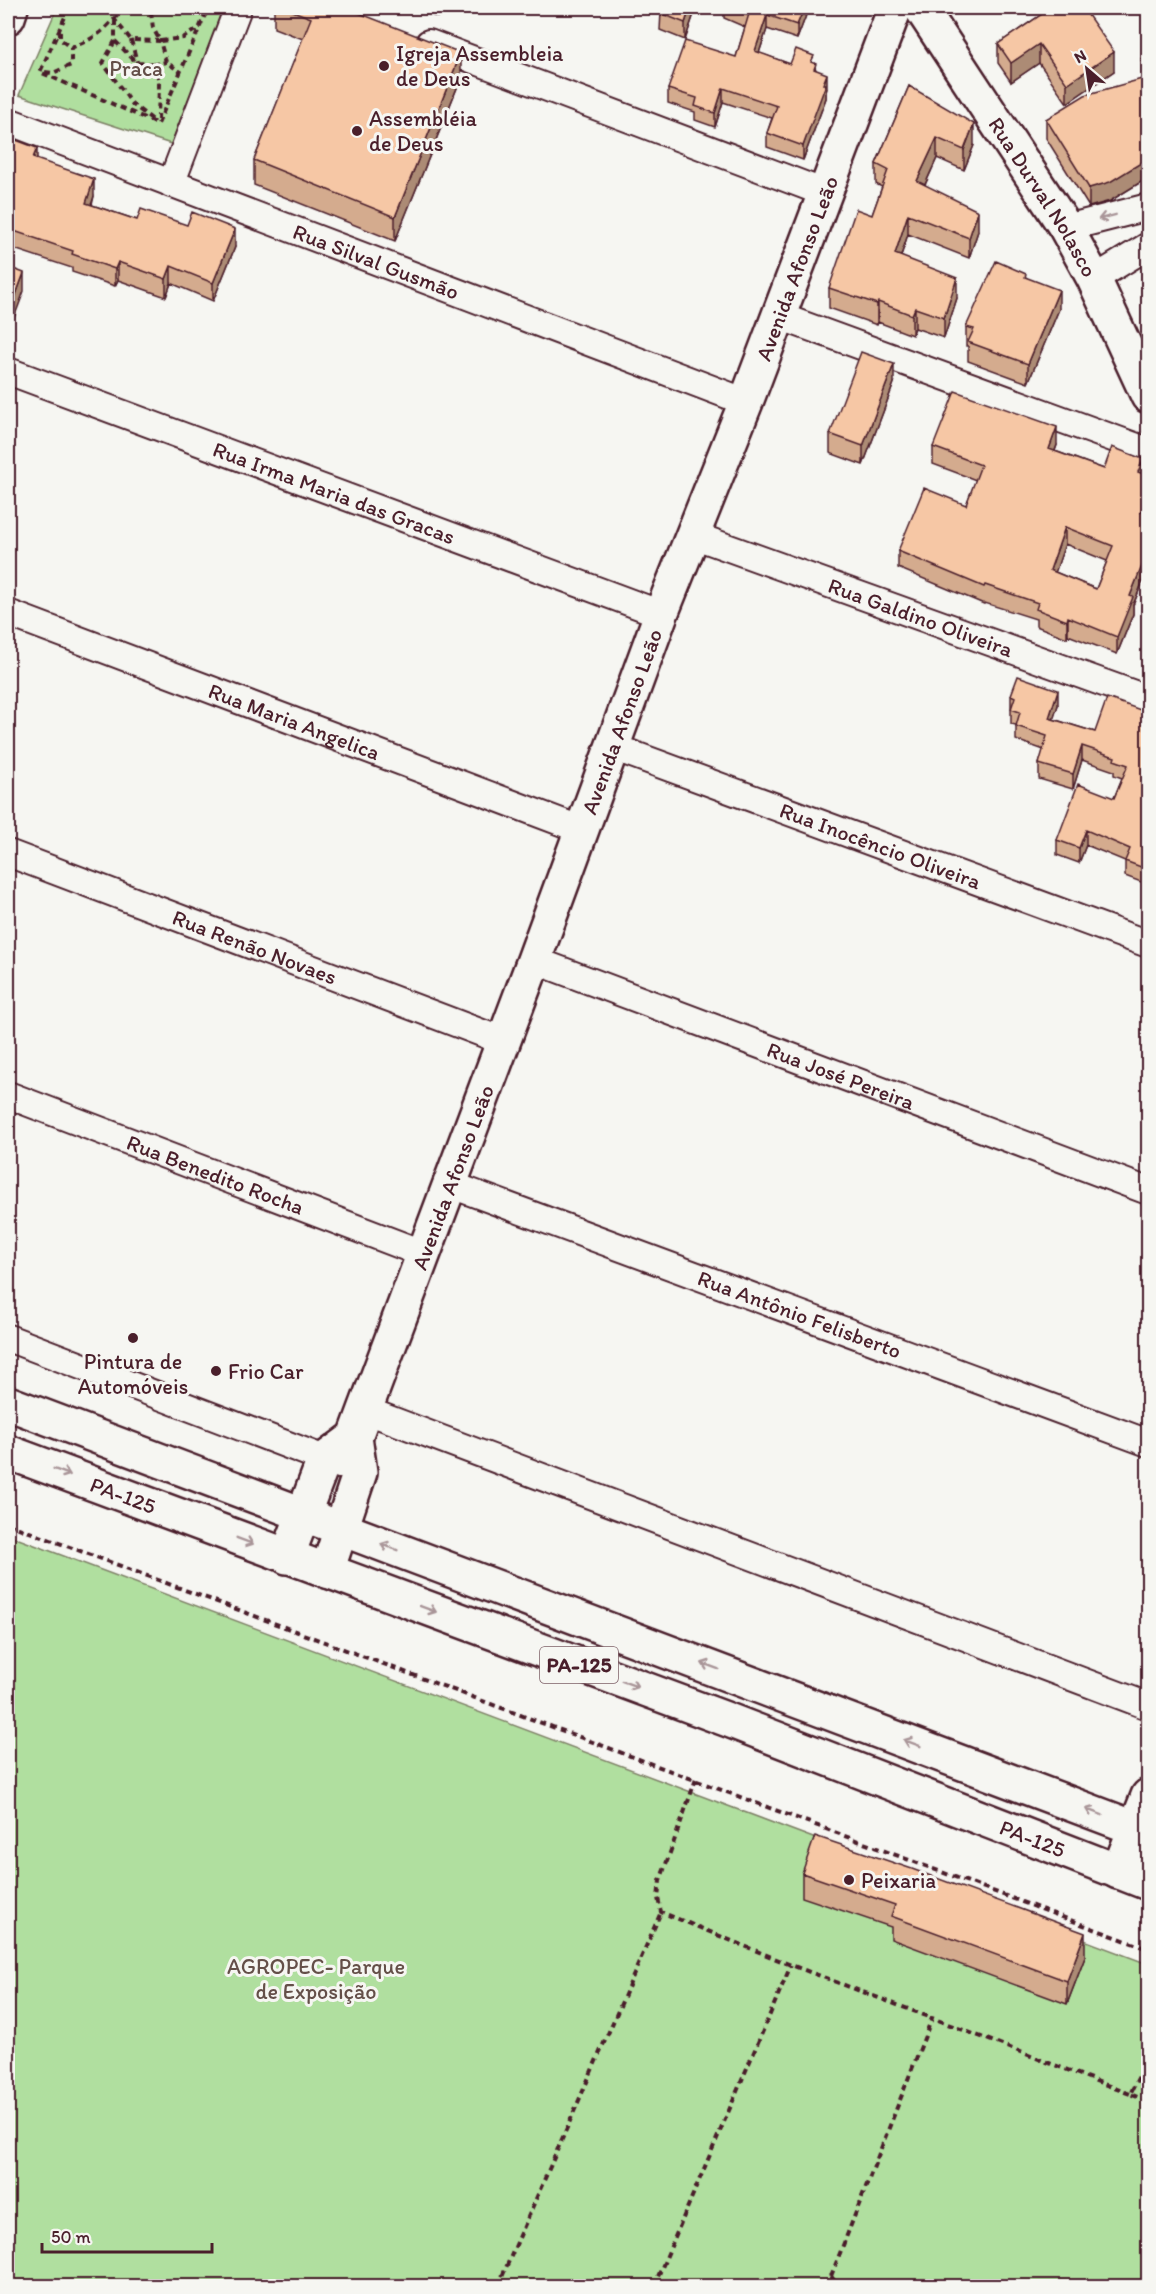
<svg xmlns="http://www.w3.org/2000/svg" width="1156" height="2294" viewBox="0 0 1156 2294" font-family="Itim,sans-serif">
	<rect width="100%" height="100%" fill="#f6f6f2"/>
	<filter id="ink" filterUnits="userSpaceOnUse"><feTurbulence type="fractalNoise" baseFrequency=".0167" numOctaves="2"/><feDisplacementMap in="SourceGraphic" scale="12" xChannelSelector="R" yChannelSelector="G"/><feConvolveMatrix kernelMatrix="1 2 1 2 8 2 1 2 1" color-interpolation-filters="sRGB"/></filter>
	<g filter="url(#ink)">
		<path fill="#b0df9f" stroke="#7d7f65" stroke-width="1.5" d="M57 8H225L171 144 19 95Z
			M8 1535 1148 1964V2286H8Z"/>
		<g fill="none" stroke-linecap="round" stroke-linejoin="round">
			<g stroke="#4a1f2b" stroke-width="30">
				<g id="street">
					<path d="M429 43 825 193"/>
					<path id="s1" d="M8 121 746 402"/>
					<path d="M171 184 238 8"/>
					<path d="M1066 228 1148 207"/>
					<path d="M1094 279 1148 246"/>
					<path d="M779 316 1148 451"/>
					<path id="s2" d="M8 371 661 614"/>
					<path id="s3" d="M693 535 1148 699"/>
					<path id="s4" d="M8 613 582 830"/>
					<path id="s5" d="M613 747 1148 944"/>
					<path id="s6" d="M8 853 503 1041"/>
					<path id="s7" d="M534 960 1148 1191"/>
					<path id="s8" d="M8 1095 424 1254"/>
					<path id="s9" d="M449 1184 1148 1443"/>
					<path d="M8 1338 340 1465"/>
					<path d="M365 1410 1148 1706"/>
				</g>
			</g>
			<g stroke="#4a1f2b" stroke-width="38">
				<g id="secondary">
					<path id="s10" d="M921 8 1066 228 1094 279 1148 396"/>
					<path d="M8 17 11 8"/>
					<path id="s11" d="M287 1557 324 1460 355 1437 365 1410 534 960 661 614 746 402 895 8"/>
					<path d="M327 1571 360 1472 355 1437"/>
					<path d="M1118 1872 1148 1796"/>
				</g>
			</g>
			<g stroke="#4a1f2b" stroke-width="38">
				<g id="primary">
					<path d="M8 1403 1148 1833"/>
					<path id="s12" d="M8 1452 731 1721 1148 1883"/>
				</g>
			</g>
			<path stroke="#4a1f2b" stroke-width="4" stroke-dasharray="6 4.5" stroke-linecap="butt" d="M69 8 40 72 158 124 208 8
				M109 8 115 20 131 40 160 41 166 62 181 72
				M138 8 151 12 163 8
				M151 12 153 28 160 41 183 38 200 27
				M115 20V41L103 63 133 105 153 120
				M60 31V39L71 48C80 44 90 40 98 34 107 28 120 11 127 8
				M131 40 137 62
				M115 41 137 63 156 64
				M45 72 53 73 71 65V48
				M158 120 159 83 156 64 166 62
				M8 1524 1148 1949
				M696 1779 660 1881 658 1898 661 1912 791 1965 932 2018
				M1148 2020 1145 2028 1148 2037
				M1148 2058 1130 2094 1148 2101
				M831 2276 932 2018 1130 2094
				M498 2286 661 1912
				M654 2286 791 1965
				M828 2286 831 2276 838 2286"/>
			<use href="#street" stroke="#f6f6f2" stroke-width="26"/>
			<use href="#secondary" stroke="#f6f6f2" stroke-width="33"/>
			<use href="#primary" stroke="#f6f6f2" stroke-width="33"/>
		</g>
		<path fill="#d4ab8e" stroke="#4a1f2b" stroke-width="1.5" fill-rule="evenodd" d="M274 8H346L461 78 395 241 254 185V160L303 39 274 28Z
			M408 8H440L437 17Z
			M650 8H696L685 40 660 30 661 12Z
			M724 8H816L814 12 808 10 797 39 767 29 759 53 790 64 814 63 816 70 827 88 826 92V98L803 160 767 147V133L772 118 723 102 715 127 695 120V112L668 103V89L736 57 745 27 724 18Z
			M1051 8 1114 71 1067 103 1039 63 1011 82 998 63V44Z
			M1149 52V177L1110 201 1089 207 1046 138V119L1144 78 1142 74V55Z
			M909 86 974 145 964 170 937 158 925 185 978 231 969 258 908 234 901 256 957 298 944 338 915 328 912 335 878 322 877 325 829 308V288L872 215 882 187 876 184V164Z
			M8 137 37 160 94 196 92 205 137 220 235 247 213 301 171 283 166 297 118 280 115 286 72 272V268L8 247Z
			M1026 277 1059 309 1028 383 968 361V346H966V327Z
			M894 383 863 465 830 453V434Z
			M1057 445 1055 451 1104 469 1143 474 1149 476V510L1147 515H1149V574H1146L1133 605V614L1117 654 1068 635 1067 638 1036 626V619L985 603 984 604 898 568V551L966 505 976 480 933 464V447ZM1065 544 1107 561 1096 589 1055 572Z
			M1011 695 1058 705 1053 719 1095 732 1149 713V885L1125 876V861L1086 845 1079 863 1057 855V840L1114 798 1122 778 1114 775V771L1082 760 1073 789 1039 779V764L1044 750 1016 740V725L1011 724Z
			M1149 886V914L1144 912V898Z
			M802 1873 1085 1957 1067 2004 891 1939V1927L802 1897Z"/>
		<path fill="#ac8b74" stroke="#4a1f2b" stroke-width="1.5" d="M437 8H440L437 17Z
			M690 8H696L685 40V23Z
			M804 8H808V10L797 39V25Z
			M767 15V29L755 65V51Z
			M1039 44V63L1011 82V63Z
			M1114 52V71L1067 103V84Z
			M461 53V78L395 241V217Z
			M827 74V88L826 92V98L803 160V146Z
			M723 88V102L715 127V113Z
			M974 124V145L964 170V150Z
			M937 138V158L917 202V181Z
			M37 148V166L33 158Z
			M1149 158V177L1110 201 1089 207V188Z
			M94 179V196L86 221V203Z
			M978 211V231L969 258V238Z
			M908 214V234L895 274V254Z
			M235 229V247L213 301V283Z
			M118 262V280L115 286V269Z
			M171 266V283L166 297V279Z
			M24 273V291L8 334V316Z
			M957 278V298L944 338V318Z
			M1059 290V309L1028 383V364Z
			M878 302V322L877 325V304Z
			M915 308V328L912 335V315Z
			M894 364V383L863 465V446Z
			M1057 427V445L1049 466V449Z
			M1143 459V476L1138 472Z
			M1149 493V510L1141 530V512Z
			M1065 527V544L1050 588V570Z
			M1146 556V574L1133 605V614L1117 654V637L1130 596Z
			M1068 617V635L1067 638V621Z
			M1058 690V705L1049 733V718Z
			M1082 746V760L1073 789V774Z
			M1086 830V845L1079 863V848Z
			M1085 1933V1957L1067 2004V1981Z"/>
		<path fill="#f6c7a5" stroke="#4a1f2b" stroke-width="1.5" fill-rule="evenodd" d="M285 8H346L461 53 395 217 254 160 311 18Z
			M662 8H690L685 23 660 13Z
			M733 8H804L797 25 767 15 755 51 790 64 796 49 814 56 811 62 816 64 814 69 827 74 823 84H826L803 146 767 133 777 106 723 88 715 113 695 106 697 98 668 89 685 41 736 57 749 14Z
			M1051 8H1083L1114 52 1067 84 1039 44 1011 63 998 44Z
			M1149 52V68L1142 55Z
			M1149 77V158L1110 182 1089 188 1046 119 1085 95Z
			M909 86 974 124 964 150 937 138 917 181 978 211 969 238 908 214 895 254 957 278 944 318 915 308 912 315 878 302 877 304 829 288 856 209 872 215 888 170 876 164Z
			M8 137 37 148 33 158 94 179 86 203 137 220 141 209 187 225 192 212 235 229 213 283 171 266 166 279 118 262 115 269 72 254 73 251 8 229Z
			M996 261 1026 274 1025 277 1059 290 1028 364 968 342 974 329 966 327Z
			M8 267 24 273 8 316Z
			M861 352 894 364 863 446 830 434Z
			M955 391 1057 427 1049 449 1104 469 1112 447 1143 459 1138 472 1149 476V493L1141 512 1149 515V557L1146 556 1130 596 1133 597 1117 637 1068 617 1067 621 1036 609 1038 603 985 585 984 587 898 551 924 488 966 505 981 465 933 447ZM1065 527 1113 546 1096 589 1050 570Z
			M1018 676 1058 690 1049 718 1095 732 1107 698 1149 713V870L1125 861 1130 849 1086 830 1079 848 1057 840 1078 784 1114 798 1128 765 1114 760 1115 757 1082 746 1073 774 1039 764 1047 736 1016 726 1020 712 1011 709 1015 697 1011 695Z
			M1149 886V899L1144 898Z
			M815 1836 912 1869 1085 1933 1067 1981 891 1916 895 1905 802 1873Z"/>
		<defs><path id="oneway-shaft" d="M-6 0H5M1.5-3L5.5 0L1.5 3" fill="none" stroke-width="1.6" stroke-linecap="round" stroke-linejoin="round" transform="scale(1.5)"/></defs>
		<g stroke="#a99598">
			<use href="#oneway-shaft" transform="translate(1107 217) rotate(166)"/>
			<use href="#oneway-shaft" transform="translate(62 1472) rotate(21)"/>
			<use href="#oneway-shaft" transform="translate(245 1541) rotate(21)"/>
			<use href="#oneway-shaft" transform="translate(389 1547) rotate(-159)"/>
			<use href="#oneway-shaft" transform="translate(428 1609) rotate(20)"/>
			<use href="#oneway-shaft" transform="translate(710 1666) rotate(-160)"/>
			<use href="#oneway-shaft" transform="translate(630 1684) rotate(20)"/>
			<use href="#oneway-shaft" transform="translate(912 1743) rotate(-159)"/>
			<use href="#oneway-shaft" transform="translate(1094 1812) rotate(-159)"/>
		</g>
	</g>
	<g fill="#4a1f2b" stroke="#f6f6f2" stroke-width="2">
		<circle cx="384" cy="66" r="6"/>
		<circle cx="357" cy="131" r="6"/>
		<circle cx="133" cy="1338" r="6"/>
		<circle cx="216" cy="1371" r="6"/>
		<circle cx="849" cy="1880" r="6"/>
	</g>
	<g text-anchor="middle" stroke-width="6" stroke-linejoin="round" paint-order="stroke">
		<rect fill="#f6f6f2" stroke="#7e6067" stroke-width="1.5" x="540" y="1647" width="78" height="36" rx="4.5"/>
		<g font-size="21" font-weight="bold" fill="#4a1f2b">
			<text x="579" y="1672">PA-125</text>
		</g>
		<g font-size="22" fill="#4a1f2b" stroke="#f6f6f2" text-anchor="start">
			<text x="396" y="61">Igreja Assembleia<tspan x="396" dy="25">de Deus</tspan></text>
			<text x="369" y="126">Assembléia<tspan x="369" dy="25">de Deus</tspan></text>
			<text x="133" y="1369" text-anchor="middle">Pintura de<tspan x="133" dy="25">Automóveis</tspan></text>
			<text x="228" y="1379">Frio Car</text>
			<text x="861" y="1888">Peixaria</text>
		</g>
		<g font-size="22" fill="#644f48" stroke="#f6f6f2">
			<text x="136" y="76">Praca</text>
			<text x="316" y="1974">AGROPEC- Parque<tspan x="316" dy="25">de Exposição</tspan></text>
		</g>
		<g font-size="22" fill="#4a1f2b" stroke="#f6f6f2">
			<text dy="8" stroke="none"><textPath href="#s10" startOffset="225">Rua Durval Nolasco</textPath></text>
			<text dy="8" stroke="none"><textPath href="#s1" startOffset="394">Rua Silval Gusmão</textPath></text>
			<text dy="8" stroke="none"><textPath href="#s11" startOffset="1392">Avenida Afonso Leão</textPath></text>
			<text dy="8" stroke="none"><textPath href="#s2" startOffset="348">Rua Irma Maria das Gracas</textPath></text>
			<text dy="8" stroke="none"><textPath href="#s3" startOffset="242">Rua Galdino Oliveira</textPath></text>
			<text dy="8" stroke="none"><textPath href="#s4" startOffset="306">Rua Maria Angelica</textPath></text>
			<text dy="8" stroke="none"><textPath href="#s11" startOffset="906">Avenida Afonso Leão</textPath></text>
			<text dy="8" stroke="none"><textPath href="#s5" startOffset="285">Rua Inocêncio Oliveira</textPath></text>
			<text dy="8" stroke="none"><textPath href="#s6" startOffset="264">Rua Renão Novaes</textPath></text>
			<text dy="8" stroke="none"><textPath href="#s7" startOffset="328">Rua José Pereira</textPath></text>
			<text dy="8" stroke="none"><textPath href="#s8" startOffset="222">Rua Benedito Rocha</textPath></text>
			<text dy="8" stroke="none"><textPath href="#s11" startOffset="420">Avenida Afonso Leão</textPath></text>
			<text dy="8" stroke="none"><textPath href="#s9" startOffset="374">Rua Antônio Felisberto</textPath></text>
			<text dy="8" stroke="none"><textPath href="#s12" startOffset="123">PA-125</textPath></text>
			<text dy="8" stroke="none"><textPath href="#s12" startOffset="1095">PA-125</textPath></text>
		</g>
	</g>
	<rect width="1156" height="2294" fill="none" stroke="#f6f6f2" stroke-width="30"/>
	<rect x="15" y="15" width="1126" height="2264" fill="none" stroke="#4a1f2b" stroke-width="2" filter="url(#ink)"/>
	<g transform="translate(1087 69) rotate(331)" stroke="#f6f6f2" stroke-width="4.5" paint-order="stroke">
	<path d="M0-4.5L10 22L0 15L-10 22Z" fill="#4a1f2b"/>
	<text y="-9" font-size="16" font-weight="bold" text-anchor="middle" fill="#4a1f2b">N</text>
	</g>
	<path d="M42 2243v9h170v-9" fill="none" stroke="#4a1f2b" stroke-width="3"/>
	<text x="51" y="2243" font-size="18" fill="#4a1f2b" stroke="#f6f6f2" stroke-width="4.5" paint-order="stroke">50 m</text>
</svg>
